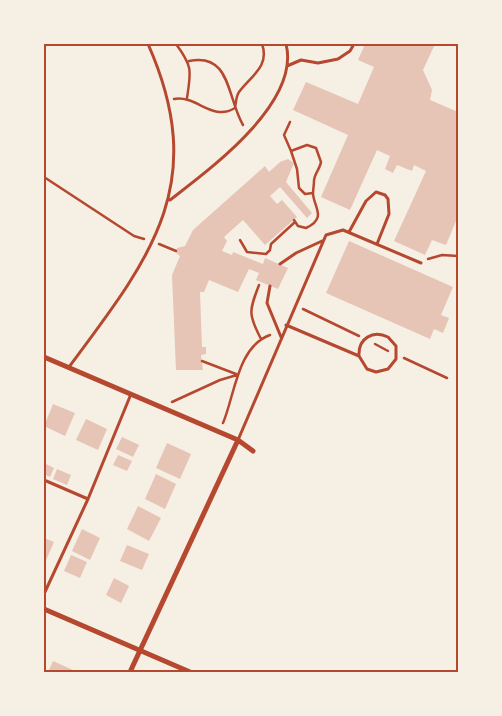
<svg xmlns="http://www.w3.org/2000/svg" width="502" height="716" viewBox="0 0 502 716" font-family="'Zilla Slab',serif">
	<rect width="100%" height="100%" fill="#f6efe4"/>
	<path fill="#e6c5b7" d="M365 44 387 46V44H435L423 70 432 90 430 100 458 112V216L446 245 432 240 425 255 394 241 426 171 414 165 412 171 397 165 393 173 385 169 390 156 377 150 350 210 321 197 348 135 293 110 306 82 358 104 374 67 358 60Z
		M288 159 294 163 286 182 312 213 307 218 280 187 270 196 277 204 282 200 297 217 265 245 243 220 224 237 227 241 222 251 232 255 233 252 263 264 265 258 288 268 278 289 256 280 259 273 249 269 238 292 209 280 204 292H200L202 347H206V354L201 355 203 370H176L172 275 180 256 176 253 177 248 185 246 193 230 265 166 269 172 280 162Z
		M349 241 453 287 441 315 449 318 443 333 434 329 430 339 326 293Z
		M53 404 75 413 65 436 44 426Z
		M86 419 107 429 98 450 76 440Z
		M122 437 139 445 133 457 116 449Z
		M167 443 191 454 180 479 156 468Z
		M118 455 132 461 127 471 113 465Z
		M44 463 54 468 50 477 44 474Z
		M57 469 71 475 67 485 53 479Z
		M156 474 176 484 165 509 145 499Z
		M138 506 161 518 149 541 127 529Z
		M82 529 100 538 90 560 72 551Z
		M44 538 54 542 44 565Z
		M127 545 149 554 142 570 120 561Z
		M71 555 87 562 80 578 64 571Z
		M114 578 129 586 121 603 106 595Z
		M53 661 73 670 72 672H48Z"/>
	<g fill="none" stroke-linecap="round" stroke-linejoin="round">
		<path stroke="#b5482f" stroke-width="2.5" d="M176 44C193 67 191 71 187 98
			M189 61C231 52 227 98 243 125
			M174 99C197 95 212 122 235 108 236 103 236 96 239 92 251 76 270 66 262 44
			M290 122 284 135 291 151
			M44 177 134 236 144 239
			M294 220 298 226 306 228C328 218 313 206 313 193 313 190 314 185 314 181 314 174 320 169 321 162L316 148 307 145 291 151 297 169 299 188 305 194 313 193
			M240 240 247 252 266 254 270 250 271 244 295 222
			M159 244 176 251
			M428 259 442 255 458 256
			M259 285C249 311 248 314 261 339
			M303 309 359 336
			M375 344 388 351
			M404 358 447 378
			M202 361 236 374
			M172 402 220 380 237 375
			M223 423C235 395 237 347 270 335"/>
		<path stroke="#b5482f" stroke-width="3" d="M287 66 301 60 318 63 338 59 350 51 354 44
			M170 200C210 169 301 103 286 44
			M349 232 366 201 376 192 385 195 388 199 389 214 377 244
			M280 264 296 253 322 241
			M270 286 267 303 281 337
			M286 325 359 356 367 369 376 372 388 369 396 359V346L388 337C373 330 358 338 359 356
			M69 367C151 257 210 184 148 44
			M238 440 326 235 343 230 421 263
			M44 480 88 499
			M44 594 88 499 131 394"/>
		<path stroke="#b5482f" stroke-width="5" d="M44 357 238 440 253 451
			M44 609 190 672
			M130 672 238 440"/>
	</g>
	<rect width="502" height="716" fill="none" stroke="#f6efe4" stroke-width="90"/>
	<rect x="45" y="45" width="412" height="626" fill="none" stroke="#b5482f" stroke-width="2"/>
</svg>
